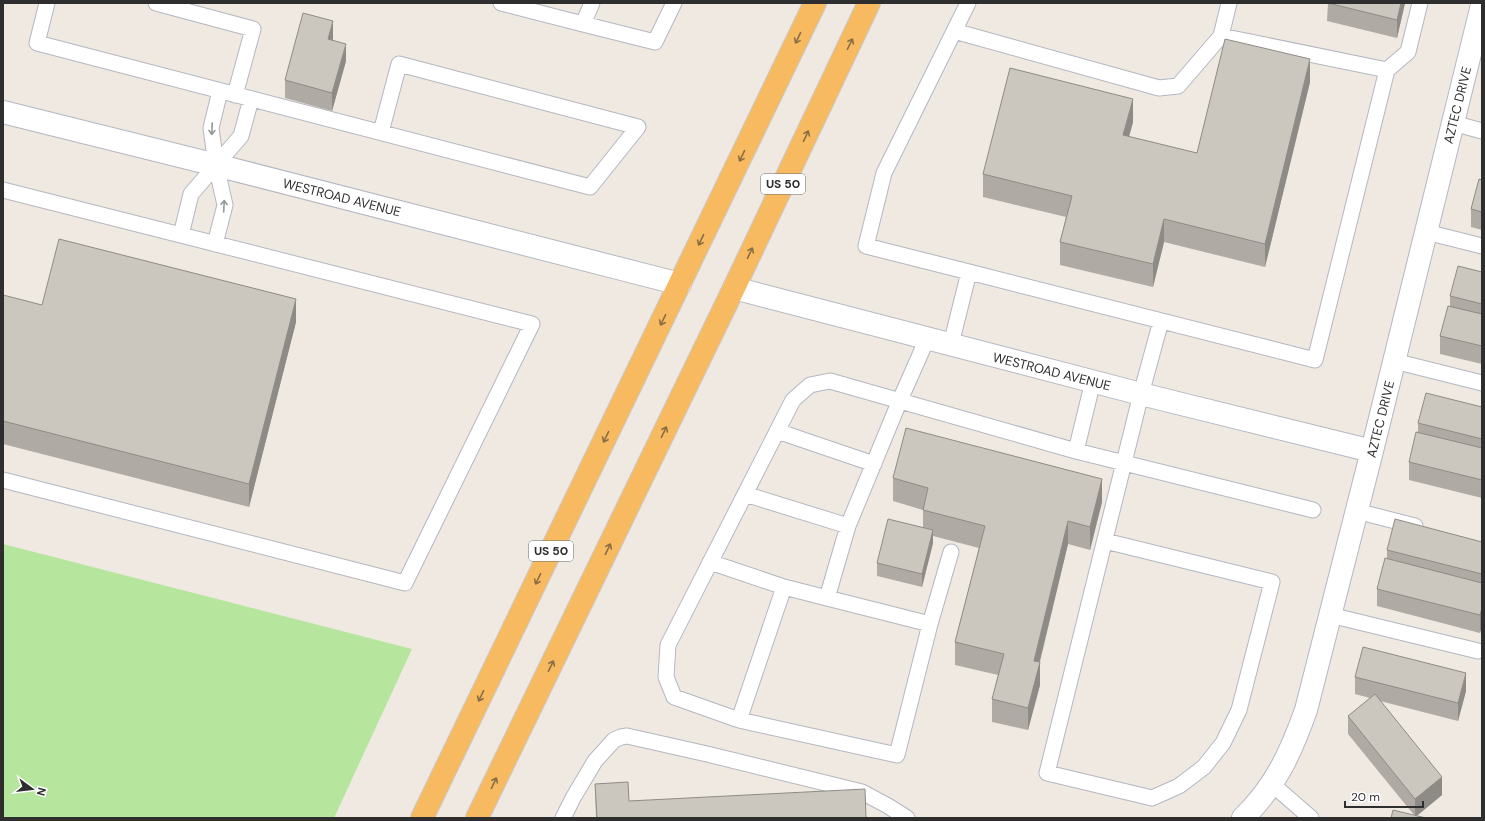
<svg xmlns="http://www.w3.org/2000/svg" width="1485" height="821" viewBox="0 0 1485 821" font-family="'DM Sans',sans-serif">
	<rect width="100%" height="100%" fill="#efe9e1"/>
	<path fill="#b6e59e" d="M3 544 412 649 334 818H3Z"/>
	<g fill="none" stroke-linecap="round" stroke-linejoin="round">
		<g stroke="#b4b7c1" stroke-width="17">
			<path id="service" d="M47 3 37 43 590 187 638 127 399 64 381 132
				M156 3 253 29 235 95
				M501 3 583 24 592 3
				M583 24 655 42 674 3
				M954 31 1159 88 1178 86 1221 36 1387 70 1315 360 969 272
				M1221 36 1229 3
				M1387 70 1408 52 1420 3
				M220 91 211 128 216 165 241 136 251 99
				M1453 123 1482 131
				M3 190 532 324 405 583 3 480
				M1426 232 1482 246
				M181 235 191 194 216 165
				M215 244 225 205 216 165
				M927 339 900 400 848 526 827 598 784 587 739 720 674 697 666 677 668 645 793 400 810 385 830 381 1076 451 1093 381
				M951 344 969 272 866 246 884 173 968 3
				M1394 361 1482 383
				M777 431 874 464
				M1076 451 1313 510
				M745 494 848 526
				M1356 511 1415 526
				M1105 541 1272 582 1239 710 1223 743 1204 767 1179 786 1152 798 1047 773 1141 394 1161 321
				M710 562 784 587
				M1330 615 1478 651
				M930 624 951 552
				M739 720 897 755 930 624 827 598
				M1273 785 1311 818
				M563 818 573 798 595 761 614 740 621 737 627 736 707 754 862 792 888 806 907 818"/>
		</g>
		<g stroke="#b4b7c1" stroke-width="24">
			<path id="minor" d="M3 112 216 165 680 284
				M734 288 1141 394 1372 451
				M1243 818C1276 786 1291 752 1306 710L1372 451 1482 5"/>
		</g>
		<g stroke="#c9c9c9" stroke-width="24">
			<path id="trunk" d="M422 818 815 3
				M477 818 734 288 869 3"/>
		</g>
		<use href="#service" stroke="#fff" stroke-width="15"/>
		<use href="#minor" stroke="#fff" stroke-width="22"/>
		<use href="#trunk" stroke="#f8ba60" stroke-width="22"/>
	</g>
	<path fill="#afaba4" d="M1328 3H1405L1397 38 1327 21Z
		M333 39V40L346 61 332 111 285 98V80Z
		M1310 82 1265 267 1164 242 1153 287 1060 265V242L1066 217 983 197V174L1133 122 1129 137 1197 153Z
		M1482 180V230L1471 227V209Z
		M1482 272V364L1440 354V336L1450 306V296Z
		M3 297 42 305 296 322 249 507 3 444Z
		M1482 407V498L1409 480V462L1418 432V423Z
		M893 478 1102 502 1090 550 1068 544 1040 662V685L1028 730 992 722V699L998 675 955 665V642L979 548 933 536V543L922 587 877 576V563L923 528V510L893 501Z
		M1482 542V626L1480 633 1377 606V589L1387 559V550Z
		M1355 677 1466 691 1458 721 1380 701 1442 795 1417 816 1414 815 1348 734V716L1370 698 1355 694Z
		M595 784 629 801 866 818H596Z"/>
	<path fill="#8e8b86" d="M1401 3H1405L1397 38V20Z
		M333 21V39L328 56V39Z
		M346 44V61L332 111V93Z
		M1310 59V82L1265 267V244Z
		M1133 99V122L1123 158V135Z
		M1164 219V242L1153 287V264Z
		M296 299V322L249 507V484Z
		M1102 479V502L1090 550V527Z
		M1068 521V544L1036 676 1040 662V685L1028 730V708L1034 661Z
		M933 530V543L922 587V574Z
		M1482 608V626L1480 633V615Z
		M1466 673V691L1458 721V703Z
		M1442 777V795L1415 817V799Z"/>
	<path fill="#cbc7bf" stroke="#8e8b86" d="M1328 3H1401L1397 20Z
		M303 13 333 21 328 39 346 44 332 93 285 80Z
		M1225 39 1310 59 1265 244 1164 219 1153 264 1060 242 1072 196 983 174 1010 68 1133 99 1123 135 1197 153Z
		M1479 179 1482 180V212L1471 209Z
		M59 239 296 299 249 484 3 421V295L42 305Z
		M1458 266 1482 272V304L1450 296Z
		M1448 306 1482 314V346L1440 336Z
		M1426 393 1482 407V439L1418 423Z
		M906 428 1102 479 1090 527 1068 521 1034 661 1040 662 1028 708 992 699 1004 654 955 642 985 526 923 510 928 488 893 478Z
		M1416 432 1482 448V480L1409 462Z
		M888 519 933 530 922 574 877 563Z
		M1395 519 1482 542V574L1387 550Z
		M1385 558 1482 583V608L1480 615 1377 589Z
		M1363 647 1466 673 1458 703 1355 677Z
		M1375 694 1442 777 1415 799 1348 716Z
		M628 782 629 801 865 789 866 818H597L595 784Z
		M1393 810 1426 818H1391Z"/>
	<defs><path id="oneway-shaft" d="M-6 0H5M1.5-3L5.5 0L1.5 3" fill="none" stroke-width="1.6" stroke-linecap="round" stroke-linejoin="round"/></defs>
	<g stroke="#896d44">
		<use href="#oneway-shaft" transform="translate(798 38) rotate(115)"/>
		<use href="#oneway-shaft" transform="translate(850 44) rotate(-64)"/>
		<use href="#oneway-shaft" transform="translate(806 136) rotate(-65)"/>
		<use href="#oneway-shaft" transform="translate(742 156) rotate(115)"/>
		<use href="#oneway-shaft" transform="translate(701 240) rotate(116)"/>
		<use href="#oneway-shaft" transform="translate(750 253) rotate(-65)"/>
		<use href="#oneway-shaft" transform="translate(663 320) rotate(116)"/>
		<use href="#oneway-shaft" transform="translate(664 432) rotate(-64)"/>
		<use href="#oneway-shaft" transform="translate(606 437) rotate(116)"/>
		<use href="#oneway-shaft" transform="translate(608 549) rotate(-64)"/>
		<use href="#oneway-shaft" transform="translate(538 579) rotate(116)"/>
		<use href="#oneway-shaft" transform="translate(551 666) rotate(-64)"/>
		<use href="#oneway-shaft" transform="translate(481 696) rotate(116)"/>
		<use href="#oneway-shaft" transform="translate(494 783) rotate(-64)"/>
	</g>
	<g stroke="#969696">
		<use href="#oneway-shaft" transform="translate(212 129) rotate(92)"/>
		<use href="#oneway-shaft" transform="translate(224 206) rotate(-87)"/>
	</g>
	<g text-anchor="middle" stroke-width="3" stroke-linejoin="round" paint-order="stroke">
		<g fill="#fff" stroke="#6d6d6d" stroke-width="1">
			<rect x="761" y="174" width="44" height="20" rx="3"/>
			<rect x="529" y="541" width="44" height="20" rx="3"/>
		</g>
		<g font-size="12" font-weight="bold" fill="#2e2e2e">
			<text x="783" y="188">US 50</text>
			<text x="551" y="555">US 50</text>
		</g>
		<g font-size="13" fill="#2e2e2e" stroke="#fff">
			<text transform="translate(1457 105) rotate(-76)" y="5">AZTEC DRIVE</text>
			<text transform="translate(342 197) rotate(14)" y="5">WESTROAD AVENUE</text>
			<text transform="translate(1052 371) rotate(14)" y="5">WESTROAD AVENUE</text>
			<text transform="translate(1380 419) rotate(-76)" y="5">AZTEC DRIVE</text>
		</g>
	</g>
	<rect width="1485" height="821" fill="none" stroke="#2e2e2e" stroke-width="8"/>
	<g transform="translate(32 789) rotate(105)" stroke="#ffffff" stroke-width="3" paint-order="stroke">
	<path d="M0-3L7 15L0 10L-7 15Z" fill="#2e2e2e"/>
	<text y="-6" font-size="11" font-weight="bold" text-anchor="middle" fill="#2e2e2e">N</text>
	</g>
	<path d="M1345 801v6h78v-6" fill="none" stroke="#2e2e2e" stroke-width="2"/>
	<text x="1351" y="801" font-size="12" fill="#2e2e2e" stroke="#ffffff" stroke-width="3" paint-order="stroke">20 m</text>
</svg>
